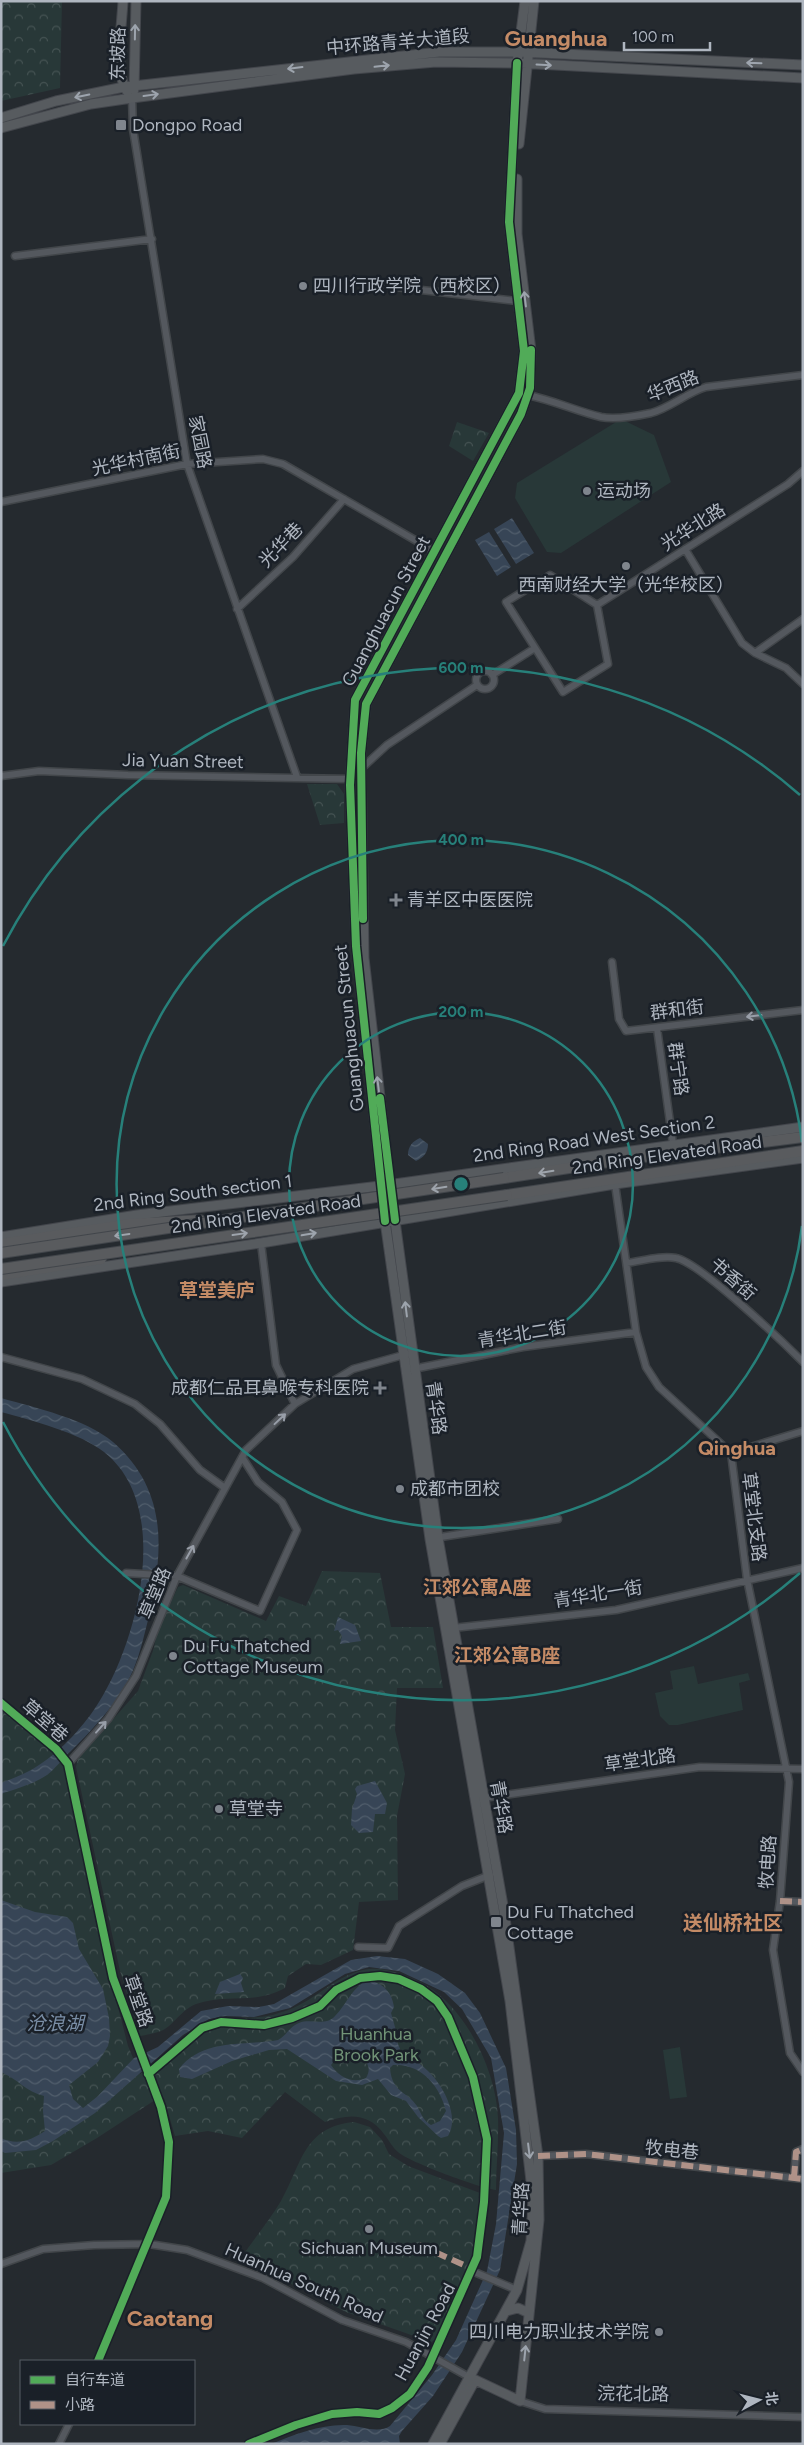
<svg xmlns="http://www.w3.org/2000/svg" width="804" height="2445" viewBox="0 0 804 2445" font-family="Figtree,'Noto Sans SC',sans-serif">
	<defs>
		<pattern id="park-crowns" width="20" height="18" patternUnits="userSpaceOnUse" patternTransform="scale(1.25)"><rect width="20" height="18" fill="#283838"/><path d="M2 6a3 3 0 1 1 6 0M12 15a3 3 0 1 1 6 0" fill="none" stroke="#455353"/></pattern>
		<pattern id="water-waves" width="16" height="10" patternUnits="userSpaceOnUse" patternTransform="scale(1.25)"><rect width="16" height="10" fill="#374556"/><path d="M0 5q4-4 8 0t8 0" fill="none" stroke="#515e6c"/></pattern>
	</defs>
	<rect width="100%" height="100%" fill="#252a2f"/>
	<path fill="url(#park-crowns)" d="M1 1H62L60 88 1 101Z
		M457 422 489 433 473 461 449 446Z
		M307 784H337L344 794V823L320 825Z
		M322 1571 380 1573 391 1627H433L443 1688H397L395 1730 405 1774 397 1816 398 1900 359 1902 353 1950 321 1965 306 1964 288 1976 285 1988C255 2005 228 1993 196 2004 185 2008 177 2019 169 2026 161 2033 150 2034 140 2036L120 1971 76 1767 78 1759 138 1691 154 1648 157 1632 178 1587 183 1585 266 1621 279 1596 306 1606Z
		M1 1708 54 1753 65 1766 112 1984 128 2046 140 2074C163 2063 177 2039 199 2027 218 2016 238 2019 259 2017 268 2017 279 2013 288 2010 317 2000 337 1973 369 1969 385 1967 402 1974 416 1980 463 2001 496 2068 498 2118 499 2142 496 2166 496 2190 480 2188 409 2162 398 2152 393 2148 388 2139 384 2134 368 2112 348 2114 325 2122L285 2092 242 2138 208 2131 175 2136 164 2098 152 2102 97 2138 51 2165 1 2173Z
		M354 2122 370 2127 382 2140 389 2154 408 2166 480 2193 475 2257 437 2339 431 2342 346 2312 241 2258C254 2239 269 2221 281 2201 302 2164 303 2127 354 2122Z"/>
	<path fill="#283838" d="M621 419 654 435 671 482 561 553 547 552 515 498 517 483Z
		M694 1666 698 1684 748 1673 750 1680 739 1683 743 1710 678 1725H669L660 1716 655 1693 673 1689 670 1671Z
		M680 2047 687 2097 670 2099 663 2050Z"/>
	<path fill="url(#water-waves)" fill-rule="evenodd" d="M512 518 534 553 516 564 494 529Z
		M489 532 511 567 497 576 475 540Z
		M420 1138 428 1144C428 1153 423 1158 416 1161L408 1155C408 1146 413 1141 420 1138Z
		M1 1398C36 1408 86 1419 113 1442 170 1492 163 1554 148 1620 142 1644 137 1667 124 1688 110 1711 90 1732 71 1751 63 1758 55 1769 47 1775 34 1784 15 1789 1 1794V1783C14 1778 28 1773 39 1765 61 1751 85 1725 99 1702 138 1640 173 1506 104 1452 80 1433 31 1420 1 1412Z
		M338 1617 355 1625 361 1641 340 1644 342 1636 338 1630 334 1631Z
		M375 1781 387 1803 385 1814H375L373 1832 359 1833 351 1825 352 1809 357 1794 355 1789 357 1786Z
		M1 1900 35 1912 67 1917 73 1923 79 1949 103 1989 109 2018 110 2036 108 2046 98 2062 69 2085 73 2099 83 2108 98 2096 134 2058 158 2047 201 2011 228 2006 259 2007 274 2004 351 1960 377 1956 405 1959 438 1974 465 1993 480 2013 506 2068 516 2130 517 2164 500 2270 462 2352 433 2396 402 2431 399 2436 400 2444H271C296 2434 321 2424 347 2425 361 2426 378 2434 390 2426L432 2375 456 2340 487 2271 496 2224 504 2133 491 2058 462 2009 444 1992 399 1971 369 1967 345 1974 290 2008 254 2017 226 2016 209 2019 183 2035 95 2113 53 2141 36 2150 5 2153 1 2151V2138C18 2146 31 2140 45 2131L43 2111 44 2096C26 2092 18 2079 1 2072Z
		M240 1974 243 1978 241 1983 244 1992 215 1994 220 1982Z
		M366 1981C382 1981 392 1992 394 2007L391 2013 397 2034 395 2037 403 2056C430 2061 464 2110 448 2136L441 2138 438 2136 418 2117 406 2101 391 2095 378 2079 362 2085 336 2081 287 2049 269 2050 232 2061 192 2079 180 2077 179 2069C202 2038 245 2046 278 2040 287 2035 289 2027 299 2023 311 2018 325 2027 335 2016 347 2004 351 1989 366 1981ZM342 2051C356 2051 376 2062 366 2078 352 2084 339 2077 331 2065ZM393 2065C421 2063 440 2086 446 2111L440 2121 431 2125C423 2121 421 2113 417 2106 407 2091 392 2093 390 2068Z"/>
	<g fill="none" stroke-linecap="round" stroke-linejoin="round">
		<g stroke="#42464a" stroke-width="9">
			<path id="minor" d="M132 98 133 129 187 464 297 777
				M15 256 152 239
				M387 286 517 301
				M527 395C553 400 576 411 601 417 615 420 637 416 651 413 670 408 686 393 706 387L803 375
				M1 502 187 464 263 459 283 464 434 551
				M685 549 742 643 755 653 786 668 803 684
				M550 575 597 605 608 664 563 692 506 602Z
				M597 605 788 484 803 471
				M237 609 293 557 344 499
				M755 653 803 619
				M476 680a9 9 0 1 1 18 0a9 9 0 1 1-18 0Z
				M492 675 535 648
				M1 776 39 771 128 775 350 779 387 745 477 685
				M612 962 619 1019 626 1031 803 1010
				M657 1028 673 1144
				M615 1184 636 1332 646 1367 659 1387 731 1453 747 1579 789 1782 780 1901 773 1950 790 2053 803 2072
				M261 1243 276 1365 295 1404
				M627 1263C642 1261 661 1255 676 1258 699 1262 783 1342 803 1362
				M1 1357 82 1379 135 1404 160 1424 200 1470 225 1488
				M413 1369 523 1347 636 1332
				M731 1453 803 1431
				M434 1538 558 1519
				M126 1573 177 1576 260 1611 297 1530 282 1502 258 1482 242 1457
				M453 1628 616 1610 803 1568
				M1 1703 56 1749 68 1764 113 1978 161 2107 169 2142 166 2197 98 2361
				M68 1764 108 1719 136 1676 177 1576 246 1450 295 1404 353 1369 407 1354
				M483 1798 700 1767 803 1769
				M780 1901 803 1902
				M358 1947 388 1948 399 1926 462 1886 490 1875
				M538 2156 586 2154 803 2179
				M794 2178 796 2152 803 2149
				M1 2264 43 2249 94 2245 149 2244 187 2250 263 2278 342 2320 406 2342 469 2377
				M472 2271 517 2290
				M520 2401 545 2409 803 2417
				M59 2444 69 2424
				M249 2444 296 2425 332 2414 357 2412 379 2414 392 2408 410 2394 428 2367 477 2257 486 2174"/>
		</g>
		<g stroke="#43464c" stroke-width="11">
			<path id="major" d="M123 1C122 24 114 73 127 91
				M134 90 136 1
				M1 118 56 101 124 87 439 52H519L803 65
				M1 128 91 104 132 98 354 69 436 62 517 63 803 78
				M519 144 534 1
				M1 1237 137 1215 380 1186 803 1127
				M1 1282 261 1243 615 1184 803 1158
				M506 2311 518 2308 529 2313
				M469 2377 520 2401 539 2220 538 2156 504 1911 438 1538 390 1184 364 958 361 753 366 704 521 414 530 388 531 351 517 234V179
				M433 2444 517 2290 531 2241 533 2198 510 2001 430 1539 385 1221 356 946 350 785 355 700 519 393 524 351 509 222 517 63 525 1
				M440 2444 475 2380"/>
		</g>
		<g stroke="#42464b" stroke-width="12">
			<path id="highway" d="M504 1178 634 1158 803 1137
				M507 1195 803 1151
				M1 1244 130 1224 200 1220
				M1 1275 101 1259"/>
		</g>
		<use href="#minor" stroke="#54585e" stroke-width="6"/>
		<use href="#major" stroke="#575b5f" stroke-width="9"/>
		<use href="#highway" stroke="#595b5e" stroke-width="10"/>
		<g stroke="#42464b" stroke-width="12" stroke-linecap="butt">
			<path id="highway-bridge" d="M1 1253 504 1178
				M1 1269 507 1195"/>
		</g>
		<use href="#highway-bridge" stroke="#595b5e" stroke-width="10"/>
		<path stroke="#af9288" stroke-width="6" stroke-dasharray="12 6" stroke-linecap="butt" d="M780 1901 803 1902
			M538 2156 586 2154 803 2179
			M794 2178 796 2152 803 2149
			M419 2245 473 2269"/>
		<g stroke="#1a2028" stroke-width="11">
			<path id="cycleway" d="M363 919 361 753 366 704 521 414 530 388 531 350
				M380 1098 395 1220
				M385 1221 356 946 350 785 355 700 519 393 524 351 509 222 517 63
				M1 1703 56 1749 68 1764 113 1978 161 2107 169 2142 166 2197 98 2361
				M148 2074 202 2028 221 2022 264 2025 292 2018 320 2006 336 1990 360 1978 380 1976 399 1979 421 1989 437 2001 448 2017 473 2077 487 2139 484 2202 477 2257 428 2367 410 2394 392 2408 379 2414 357 2412 332 2414 296 2425 249 2444"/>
		</g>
		<use href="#cycleway" stroke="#51ab58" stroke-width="8"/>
	</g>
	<defs><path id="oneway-shaft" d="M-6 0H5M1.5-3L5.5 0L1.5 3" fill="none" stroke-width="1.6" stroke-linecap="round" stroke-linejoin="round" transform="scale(1.25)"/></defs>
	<g stroke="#9da4ad">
		<use href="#oneway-shaft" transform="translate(135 32) rotate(-89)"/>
		<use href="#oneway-shaft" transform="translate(754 63) rotate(-178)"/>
		<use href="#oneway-shaft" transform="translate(544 65) rotate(3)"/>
		<use href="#oneway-shaft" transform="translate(382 66) rotate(-6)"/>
		<use href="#oneway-shaft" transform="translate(295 68) rotate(173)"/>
		<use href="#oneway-shaft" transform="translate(151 95) rotate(-8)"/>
		<use href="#oneway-shaft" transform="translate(82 96) rotate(168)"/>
		<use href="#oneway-shaft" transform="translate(525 299) rotate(-97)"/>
		<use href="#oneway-shaft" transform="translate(378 1084) rotate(-97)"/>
		<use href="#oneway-shaft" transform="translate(309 1234) rotate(-10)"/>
		<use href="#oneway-shaft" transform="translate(406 1309) rotate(-97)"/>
		<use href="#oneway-shaft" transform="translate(529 2151) rotate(83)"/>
		<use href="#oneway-shaft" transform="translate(525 2353) rotate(-84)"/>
	</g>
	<g stroke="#989ea8">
		<use href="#oneway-shaft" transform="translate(754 1016) rotate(173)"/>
		<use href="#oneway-shaft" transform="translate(280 1419) rotate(-43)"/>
		<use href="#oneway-shaft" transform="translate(190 1552) rotate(-61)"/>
		<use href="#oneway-shaft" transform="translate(101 1727) rotate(-48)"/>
	</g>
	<g stroke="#9ea4ac">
		<use href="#oneway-shaft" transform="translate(546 1172) rotate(171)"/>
		<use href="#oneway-shaft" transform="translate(439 1188) rotate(171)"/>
		<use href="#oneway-shaft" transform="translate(240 1234) rotate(-8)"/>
		<use href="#oneway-shaft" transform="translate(122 1235) rotate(172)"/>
	</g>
	<g fill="none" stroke="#27807a" stroke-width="2.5">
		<circle cx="461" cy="1184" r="172"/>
		<path d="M802 1226A344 344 0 1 1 802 1142"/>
		<path d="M800 1573A516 516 0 0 1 3 1422M3 946A516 516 0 0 1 800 795"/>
	</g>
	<g fill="#7f858d" stroke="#1a2028" stroke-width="2">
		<rect x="115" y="119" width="12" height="12" rx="2.5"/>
		<circle cx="303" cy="286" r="5"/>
		<circle cx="587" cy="491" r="5"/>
		<circle cx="626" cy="566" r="5"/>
		<path d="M393.5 892.5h5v5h5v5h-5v5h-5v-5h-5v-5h5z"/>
		<path d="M377.5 1380.5h5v5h5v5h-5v5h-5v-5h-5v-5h5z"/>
		<circle cx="400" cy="1489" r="5"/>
		<circle cx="173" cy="1656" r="5"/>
		<circle cx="219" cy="1809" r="5"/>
		<rect x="490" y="1916" width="12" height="12" rx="2.5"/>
		<circle cx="369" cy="2229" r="5"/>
		<circle cx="659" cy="2332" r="5"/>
	</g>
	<g text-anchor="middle" stroke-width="5" stroke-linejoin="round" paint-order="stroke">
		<g font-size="18" fill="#afb6c0" stroke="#1a2028">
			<text transform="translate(398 42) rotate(-5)" y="6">中环路青羊大道段</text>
			<text transform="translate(118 54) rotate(-89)" y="6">东坡路</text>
			<text transform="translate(673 386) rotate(-22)" y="6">华西路</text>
			<text transform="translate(200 442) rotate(79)" y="6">家园路</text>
			<text transform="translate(136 460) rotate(-12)" y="6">光华村南街</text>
			<text transform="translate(693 527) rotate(-32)" y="6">光华北路</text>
			<text transform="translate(281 545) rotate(-46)" y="6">光华巷</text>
			<text transform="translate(386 611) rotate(-62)" y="6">Guanghuacun Street</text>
			<text transform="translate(183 761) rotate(1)" y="6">Jia Yuan Street</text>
			<text transform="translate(677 1010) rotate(-7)" y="6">群和街</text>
			<text transform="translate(349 1028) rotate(-96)" y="6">Guanghuacun Street</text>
			<text transform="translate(678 1069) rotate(82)" y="6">群宁路</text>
			<text transform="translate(594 1139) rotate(-8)" y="6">2nd Ring Road West Section 2</text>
			<text transform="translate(667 1155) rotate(-8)" y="6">2nd Ring Elevated Road</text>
			<text transform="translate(193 1193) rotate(-7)" y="6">2nd Ring South section 1</text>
			<text transform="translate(266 1214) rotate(-8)" y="6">2nd Ring Elevated Road</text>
			<text transform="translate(733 1279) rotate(41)" y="6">书香街</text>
			<text transform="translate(522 1334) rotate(-9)" y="6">青华北二街</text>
			<text transform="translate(436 1408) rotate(82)" y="6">青华路</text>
			<text transform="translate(754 1517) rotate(83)" y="6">草堂北支路</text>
			<text transform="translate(155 1593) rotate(-67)" y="6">草堂路</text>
			<text transform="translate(598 1594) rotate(-9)" y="6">青华北一街</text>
			<text transform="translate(45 1721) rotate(41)" y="6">草堂巷</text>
			<text transform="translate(640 1760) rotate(-8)" y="6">草堂北路</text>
			<text transform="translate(501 1807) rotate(80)" y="6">青华路</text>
			<text transform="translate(768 1862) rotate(-86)" y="6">牧电路</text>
			<text transform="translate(138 2001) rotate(71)" y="6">草堂路</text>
			<text transform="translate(672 2150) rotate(6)" y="6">牧电巷</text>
			<text transform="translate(521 2209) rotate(-87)" y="6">青华路</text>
			<text transform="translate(304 2283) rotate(24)" y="6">Huanhua South Road</text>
			<text transform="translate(425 2332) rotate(-62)" y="6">Huanjin Road</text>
			<text transform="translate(633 2394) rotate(1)" y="6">浣花北路</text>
		</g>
		<g font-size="18" fill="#afb6c0" stroke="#1a2028" text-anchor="start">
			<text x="132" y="131">Dongpo Road</text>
			<text x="313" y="292">四川行政学院（西校区）</text>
			<text x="597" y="497">运动场</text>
			<text x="626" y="591" text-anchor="middle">西南财经大学（光华校区）</text>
			<text x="407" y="906">青羊区中医医院</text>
			<text x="369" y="1394" text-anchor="end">成都仁品耳鼻喉专科医院</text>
			<text x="410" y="1495">成都市团校</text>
			<text x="183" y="1652">Du Fu Thatched<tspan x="183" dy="21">Cottage Museum</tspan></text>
			<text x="229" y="1815">草堂寺</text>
			<text x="507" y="1918">Du Fu Thatched<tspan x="507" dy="21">Cottage</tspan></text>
			<text x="369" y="2254" text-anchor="middle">Sichuan Museum</text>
			<text x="649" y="2338" text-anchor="end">四川电力职业技术学院</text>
		</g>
		<g font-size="18" fill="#719377" stroke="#1a2028">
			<text x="376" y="2040">Huanhua<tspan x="376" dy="21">Brook Park</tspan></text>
		</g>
		<g font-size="19" font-weight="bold" fill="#c48b66" stroke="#1a2028">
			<text x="217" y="1297">草堂美庐</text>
			<text x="477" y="1594">江郊公寓A座</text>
			<text x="507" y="1662">江郊公寓B座</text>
		</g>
		<g font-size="19" font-style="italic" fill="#7a8ea6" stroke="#1a2028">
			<text x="55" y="2030">沧浪湖</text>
		</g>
		<g font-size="20" font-weight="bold" fill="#c48b66" stroke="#1a2028">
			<text x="737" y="1455">Qinghua</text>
			<text x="733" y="1930">送仙桥社区</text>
		</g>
		<g font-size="22" font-weight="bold" fill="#c48b66" stroke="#1a2028">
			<text x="556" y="46">Guanghua</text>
			<text x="170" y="2326">Caotang</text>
		</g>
	</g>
	<circle cx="461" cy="1184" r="8" fill="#27807a" stroke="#1a2028" stroke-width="2.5"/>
	<g font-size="15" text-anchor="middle" font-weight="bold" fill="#27807a" stroke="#1a2028" stroke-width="5" stroke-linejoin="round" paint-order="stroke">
		<text x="461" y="673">600 m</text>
		<text x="461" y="845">400 m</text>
		<text x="461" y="1017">200 m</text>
	</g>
	<rect width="804" height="2445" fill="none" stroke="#afb6c0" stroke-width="5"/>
	<rect x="20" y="2360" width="175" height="65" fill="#1a2028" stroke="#565c65"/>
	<rect x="30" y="2376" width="25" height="8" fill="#51ab58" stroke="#565c65"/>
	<text x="65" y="2385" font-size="15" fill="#afb6c0">自行车道</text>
	<rect x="30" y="2401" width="25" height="8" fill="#af9288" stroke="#565c65"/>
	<text x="65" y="2410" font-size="15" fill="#afb6c0">小路</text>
	<g transform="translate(759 2400) rotate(83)" stroke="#1a2028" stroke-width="4" paint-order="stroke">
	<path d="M0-4L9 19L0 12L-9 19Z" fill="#afb6c0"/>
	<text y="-8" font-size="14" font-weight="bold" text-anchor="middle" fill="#afb6c0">北</text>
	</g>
	<path d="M624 42v8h86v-8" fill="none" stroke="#afb6c0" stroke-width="2.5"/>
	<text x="632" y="42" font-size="15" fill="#afb6c0" stroke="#1a2028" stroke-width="4" paint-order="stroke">100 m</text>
</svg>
